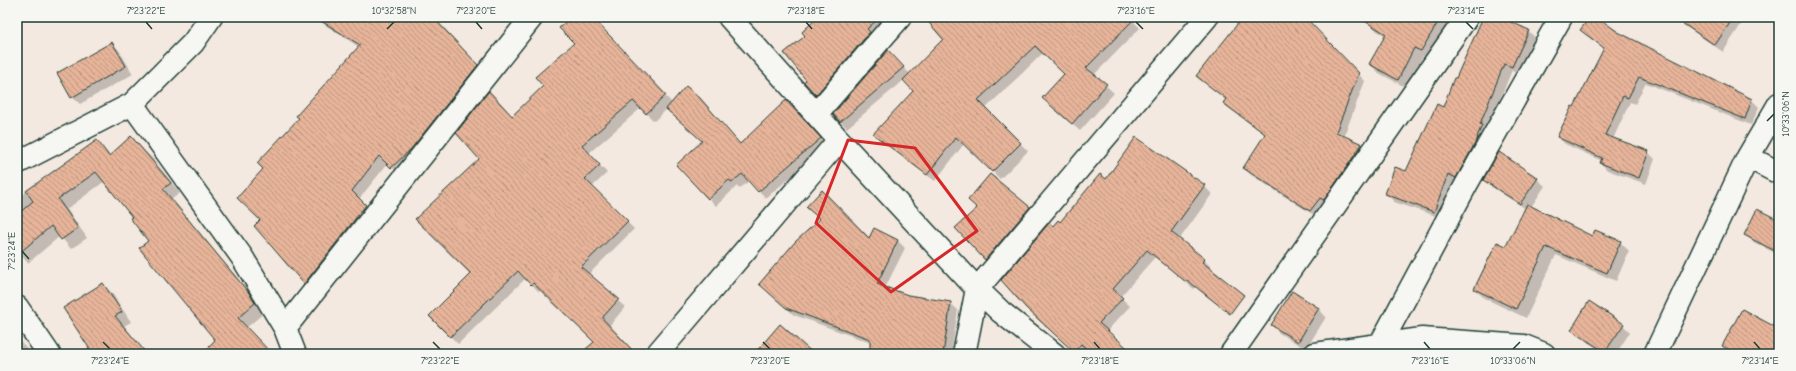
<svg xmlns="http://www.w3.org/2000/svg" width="1796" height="371" viewBox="0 0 1796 371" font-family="'Comic Neue',sans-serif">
	<defs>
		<pattern id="building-back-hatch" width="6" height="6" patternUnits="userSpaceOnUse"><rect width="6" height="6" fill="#e7b49a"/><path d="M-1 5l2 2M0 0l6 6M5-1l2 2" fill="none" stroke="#bb947e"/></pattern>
	</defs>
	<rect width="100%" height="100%" fill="#f3e9e0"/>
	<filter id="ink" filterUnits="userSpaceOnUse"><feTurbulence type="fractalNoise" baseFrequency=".025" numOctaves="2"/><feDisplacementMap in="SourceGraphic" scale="8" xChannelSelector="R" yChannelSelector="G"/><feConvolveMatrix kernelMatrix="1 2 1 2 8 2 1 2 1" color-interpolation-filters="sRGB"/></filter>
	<g filter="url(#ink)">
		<path fill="#0003" d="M315 17H432L486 73 400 175 388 163 359 199 374 214 312 291 255 226 262 220 264 169 300 118 359 47 322 23Z
			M572 17H591L672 103 740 145 793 108 827 146 766 198 749 181 739 189 737 186 716 206 678 165 703 141 667 109 654 121 641 108 589 153 607 173 592 187 634 229 588 275 625 307 610 325V328L635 354H582L595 342 541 290 539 292 526 278 458 344 430 316 473 274 480 159 490 92 512 117 544 86 576 43Z
			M819 17H893L823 101 805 82 808 80 807 36Z
			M926 17H1139L1134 22 1140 28 1094 75 1114 93 1080 131 1051 106 1065 74 1043 53 985 109 1028 151 1000 179 964 144 935 181 882 142 874 134 914 91 904 80 847 128 840 121 888 52 910 74 945 39Z
			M1245 17H1304L1365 81 1344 136 1362 145 1369 152 1317 217 1251 175 1244 168 1266 135 1231 110 1224 103 1226 100 1198 76Z
			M1372 17H1454L1430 59 1423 56 1407 88 1379 73 1370 64 1386 36 1377 31 1369 23Z
			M1484 17H1498L1528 31 1536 38 1520 74 1512 70 1487 131 1463 185 1455 181 1442 218 1394 202 1387 194 1406 172 1444 108Z
			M1592 17H1596L1617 33 1752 100 1759 107 1751 125 1646 83 1635 104 1630 102 1613 139 1648 152 1655 159 1646 184 1607 170 1601 163 1602 161 1565 144 1558 137 1575 108 1605 49 1582 30Z
			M1672 17H1746L1723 52Z
			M112 43 119 50 133 74 80 104 72 97Z
			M131 137 154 160 180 193 172 199 258 303 264 313 246 328 271 354H202L217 340 133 217 105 181 67 209 87 238 71 249 60 236 28 263 17 251V199L97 141 110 156Z
			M1537 179 1545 186 1531 207 1593 237 1620 242 1629 251 1616 281 1556 255 1526 318 1484 298 1475 289 1507 248 1526 209 1492 187 1484 180Z
			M1106 180 1204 186 1212 194 1179 240 1204 260 1212 268 1210 270 1238 293 1223 309 1196 287 1194 289 1155 257 1120 297 1130 306 1107 331 1132 354H1093L1090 351 1087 354H1077L1035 316 1053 227 1060 223Z
			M1029 208 1036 214 992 266 956 228Z
			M1779 221V255L1753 242 1745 234Z
			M875 230 898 241 905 248 885 288 908 296 950 303 958 310 951 354 941 352V354H871V343L794 315 767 291 870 240Z
			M102 284 112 293 131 322 124 326 147 354H89L85 350 90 346Z
			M1292 293 1319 309 1326 317 1306 349 1279 333 1272 325Z
			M1623 325 1630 332 1616 354H1606L1587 342 1580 334Z
			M1779 331V354H1733L1724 346Z
			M17 338 32 354H17Z"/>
		<path fill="url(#building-back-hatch)" stroke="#1f3d34" d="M315 17H433L478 65 411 149 391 168 379 156 352 191 366 205 304 284 254 226 260 220 237 198 263 169 257 163 299 118 296 116 360 45Z
			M571 17H592L666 95 646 114 633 101 582 145 600 165 585 179 628 221 581 267 619 299 603 317V319L636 354H580L594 342 533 283 531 285 518 271 450 337 429 316 471 274 415 219 479 159 456 133 489 91 512 116 543 86 535 77 574 43 559 28Z
			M818 17H880L867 29 870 32 816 95 804 82 806 80 784 53 805 36 802 32Z
			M924 17H1136L1086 68 1107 84 1072 124 1042 98 1064 74 1035 46 978 100 1021 143 992 172 956 137 927 175 873 134 913 91 903 80 943 39Z
			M1243 17H1305L1359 73 1336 132 1362 144 1324 200 1320 198 1310 211 1243 168 1265 134 1223 103 1226 99 1196 76Z
			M1358 17H1441L1421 51 1414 48 1398 80 1369 64 1386 34Z
			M1483 17H1500L1529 30 1512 67 1504 64 1480 124 1482 125 1477 137 1478 138 1456 178 1448 174 1434 212 1385 194 1395 167 1406 171 1437 104 1443 107 1454 78H1456Z
			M1590 17H1597L1618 32 1752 99 1745 119 1639 77 1628 98 1623 96 1605 135 1649 151 1639 178 1600 163 1602 158 1557 137 1572 106 1574 107 1604 48 1580 30Z
			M1673 17H1734L1715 45Z
			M112 42 126 66 71 98 57 73Z
			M888 50 904 67 840 122 833 114Z
			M686 86 700 98 740 144 786 100 821 138 758 192 742 174 732 182 729 180 708 199 676 165 702 141 666 109Z
			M131 136 171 183 163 189 249 293 255 303 238 318 272 354H201L215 340 139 248 148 241 130 218 132 217 96 172 58 199 78 228 61 240 51 226 17 255V215L33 201 26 191 97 140 109 156Z
			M1136 137 1205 185 1171 232 1205 259 1202 262 1244 295 1230 314 1187 280 1186 282 1147 250 1113 289 1123 298 1099 323 1134 354H1092L1081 344 1074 352 1026 308 1001 280 1049 223 1053 226 1058 220 1060 222 1100 174 1106 179Z
			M1499 152 1538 178 1520 204 1483 180Z
			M990 174 1030 207 985 260 955 228 977 208 968 200Z
			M822 190 869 238 874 228 898 240 877 284 908 295 951 302 943 354H870V339L786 308 759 284 795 242 820 219 806 207Z
			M1527 204 1592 236 1595 230 1621 241 1607 273 1546 247 1516 309 1474 289 1497 242 1506 246Z
			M1757 209 1779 220V253L1744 235Z
			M103 283 122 312 115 316 147 354H93L63 308Z
			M1292 291 1319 308 1298 342 1271 325Z
			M1589 301 1624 324 1605 352 1571 330Z
			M1742 309 1779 329V354H1737L1722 346Z
			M780 324 814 354H754Z"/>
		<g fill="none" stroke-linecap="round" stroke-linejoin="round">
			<g stroke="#1f3d34" stroke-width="25">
				<path id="minor" d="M729 17 839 140 977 289 1001 312 1054 354
					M132 104 242 257 285 328 295 354
					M816 114 900 17
					M1748 157 1779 173
					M17 163 132 104 193 43 211 17
					M17 307 49 354
					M285 328 532 17
					M1380 345 1466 185 1561 17
					M657 354 839 140
					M964 354 977 289 1207 17
					M1231 354 1467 17
					M1315 354 1422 339 1524 346 1544 354
					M1655 354 1748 157 1779 104"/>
			</g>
			<use href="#minor" stroke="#f6f6f2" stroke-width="22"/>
		</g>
	</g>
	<path fill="none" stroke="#d62828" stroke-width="3" stroke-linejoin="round" d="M848 140 915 148 977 231 891 292 816 223Z"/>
	<path fill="none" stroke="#1f3d34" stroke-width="1.5" d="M146 22 152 29M476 22 482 29M806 22 812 29M1136 22 1143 29M1466 22 1473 29M387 29 394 22M1767 121 1774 114M22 251 29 259M103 342 110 349M433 342 440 349M763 342 770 349M1094 342 1100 349M1424 342 1430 349M1754 342 1760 349M1513 349 1520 342"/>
	<rect width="1796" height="371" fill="none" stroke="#f6f6f2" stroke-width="44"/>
	<rect x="22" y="22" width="1752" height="327" fill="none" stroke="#1f3d34" stroke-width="1.5"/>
	<g font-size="10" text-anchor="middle" fill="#1f3d34">
		<text x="146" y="14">7°23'22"E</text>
		<text x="394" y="14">10°32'58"N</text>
		<text x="476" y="14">7°23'20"E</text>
		<text x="806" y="14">7°23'18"E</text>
		<text x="1136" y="14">7°23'16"E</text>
		<text x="1466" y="14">7°23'14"E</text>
		<text transform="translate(1785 114) rotate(-90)" y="4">10°33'06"N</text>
		<text transform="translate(11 251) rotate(-90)" y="4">7°23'24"E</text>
		<text x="110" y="364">7°23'24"E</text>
		<text x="440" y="364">7°23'22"E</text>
		<text x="770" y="364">7°23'20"E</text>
		<text x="1100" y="364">7°23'18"E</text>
		<text x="1430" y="364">7°23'16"E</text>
		<text x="1513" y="364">10°33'06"N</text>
		<text x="1760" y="364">7°23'14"E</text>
	</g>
</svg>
